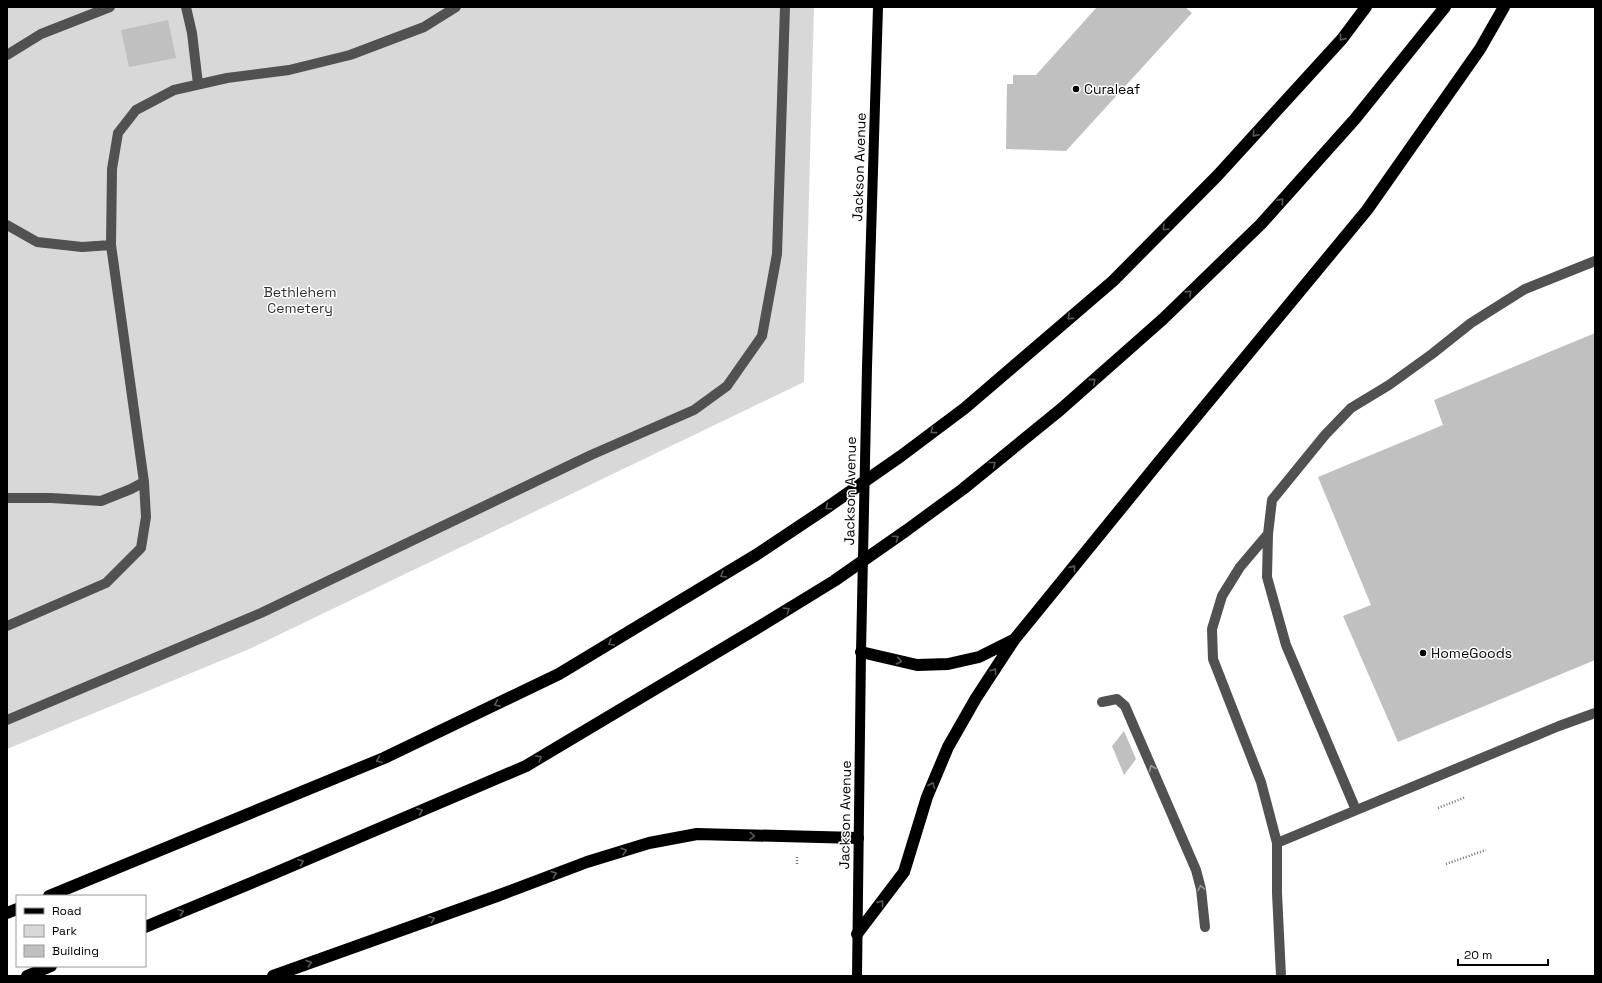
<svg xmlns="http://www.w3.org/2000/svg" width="1602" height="983" viewBox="0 0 1602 983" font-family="'Space Grotesk',sans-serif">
	<rect width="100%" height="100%" fill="#fff"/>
	<path fill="#d8d8d8" d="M7 7H814L804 382 247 650 7 749Z"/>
	<path fill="#c0c0c0" d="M1097 7H1185L1192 13 1066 151 1006 149 1007 84H1013V75H1036Z
		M168 20 176 58 129 67 121 30Z
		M1595 333V660L1398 742 1343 616 1371 605 1318 477 1443 425 1434 400Z
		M1124 731 1136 759 1124 775 1112 746Z"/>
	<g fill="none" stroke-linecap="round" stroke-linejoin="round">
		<path stroke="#737373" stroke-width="2.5" stroke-dasharray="1 2" stroke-linecap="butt" d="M1438 808 1466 797
			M797 857V865
			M1446 864 1486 850"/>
		<path stroke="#515151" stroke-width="10" d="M186 7 192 33 198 84
			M7 55 41 34 110 7
			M7 225 37 242 82 247 111 245
			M7 498H51L101 501 131 489 144 482
			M1268 534 1240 567 1222 596 1212 629 1213 659 1261 782 1277 843
			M7 626 106 583 141 548 146 517 144 482 111 245 112 169 118 133 136 110 174 90 227 78 289 70 350 55 424 27 456 7
			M1102 702 1117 699 1125 706 1196 870 1201 889 1205 927
			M7 720 261 613 591 455 694 410 727 386 762 336 777 254 785 7
			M1356 810 1286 645 1267 577 1268 534 1272 500 1325 435 1351 408 1389 385 1432 354 1471 323 1525 289 1595 261
			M1281 976 1277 893V843L1559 726 1595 713"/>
		<path stroke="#000" stroke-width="10" d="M857 976 861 652 867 367 878 7"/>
		<path stroke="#000" stroke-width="12" d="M861 652 917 665 948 664 979 657 1013 640
			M49 896 384 758 559 674 756 555 825 509 901 456 965 408 1113 281 1218 175 1342 39 1366 7
			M7 913 17 909
			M145 927 275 873 526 766 754 630 834 581 907 530 963 489 1060 410 1163 319 1261 224 1355 119 1445 7
			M857 934 904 872 927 797 948 747 976 698 1014 640 1167 452 1367 210 1480 49 1504 7
			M27 976 51 966
			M273 976 497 896 587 862 649 843 697 834 858 838"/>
	</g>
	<defs><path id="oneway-chevron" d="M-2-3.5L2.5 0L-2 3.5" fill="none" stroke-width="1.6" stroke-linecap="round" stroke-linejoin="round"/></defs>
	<g stroke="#595959">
		<use href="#oneway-chevron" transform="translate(1342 38) rotate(129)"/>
		<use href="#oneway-chevron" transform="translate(1255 134) rotate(132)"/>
		<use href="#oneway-chevron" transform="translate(1281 201) rotate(-48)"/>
		<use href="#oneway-chevron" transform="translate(1165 228) rotate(135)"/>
		<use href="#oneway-chevron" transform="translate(1189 293) rotate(-44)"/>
		<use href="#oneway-chevron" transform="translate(1070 317) rotate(139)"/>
		<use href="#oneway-chevron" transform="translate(1093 381) rotate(-41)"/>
		<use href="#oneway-chevron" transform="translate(933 431) rotate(143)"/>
		<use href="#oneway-chevron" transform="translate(993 464) rotate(-39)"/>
		<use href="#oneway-chevron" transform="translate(828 507) rotate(145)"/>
		<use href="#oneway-chevron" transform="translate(896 538) rotate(-35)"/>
		<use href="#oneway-chevron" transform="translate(1073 568) rotate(-51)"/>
		<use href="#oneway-chevron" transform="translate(723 575) rotate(149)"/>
		<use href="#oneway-chevron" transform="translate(787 610) rotate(-32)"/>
		<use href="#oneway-chevron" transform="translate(611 643) rotate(149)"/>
		<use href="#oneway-chevron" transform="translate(899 661) rotate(13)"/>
		<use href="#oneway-chevron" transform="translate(994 671) rotate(-57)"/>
		<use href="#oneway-chevron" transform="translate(497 704) rotate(155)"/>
		<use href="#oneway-chevron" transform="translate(539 758) rotate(-31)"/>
		<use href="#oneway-chevron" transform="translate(379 760) rotate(157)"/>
		<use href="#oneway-chevron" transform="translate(932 785) rotate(-67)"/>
		<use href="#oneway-chevron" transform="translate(420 811) rotate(-23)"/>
		<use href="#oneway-chevron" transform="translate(752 836) rotate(2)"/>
		<use href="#oneway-chevron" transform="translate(624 851) rotate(-16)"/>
		<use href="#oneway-chevron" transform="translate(301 862) rotate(-23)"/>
		<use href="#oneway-chevron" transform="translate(554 874) rotate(-21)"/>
		<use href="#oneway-chevron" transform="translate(881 903) rotate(-53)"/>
		<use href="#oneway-chevron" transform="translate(181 912) rotate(-22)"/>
		<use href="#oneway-chevron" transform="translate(432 919) rotate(-20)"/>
		<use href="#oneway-chevron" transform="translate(309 963) rotate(-20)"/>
	</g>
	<g stroke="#979797">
		<use href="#oneway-chevron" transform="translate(1152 768) rotate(-113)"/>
		<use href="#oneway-chevron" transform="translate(1201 888) rotate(-102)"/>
	</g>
	<g fill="#000" stroke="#fff" stroke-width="1.5">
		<circle cx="1076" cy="89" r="4"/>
		<circle cx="1423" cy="653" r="4"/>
	</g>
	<g text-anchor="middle" stroke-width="3" stroke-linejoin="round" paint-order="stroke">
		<g font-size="14" fill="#000" stroke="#fff" text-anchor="start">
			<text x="1084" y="94">Curaleaf</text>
			<text x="1431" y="658">HomeGoods</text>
		</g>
		<g font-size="14" fill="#000" stroke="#fff">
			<text transform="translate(859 167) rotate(-88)" y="5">Jackson Avenue</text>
			<text transform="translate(850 491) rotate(-89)" y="5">Jackson Avenue</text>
			<text transform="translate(845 815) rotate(-89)" y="5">Jackson Avenue</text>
		</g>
		<g font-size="14" fill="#2f2f2f" stroke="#fff">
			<text x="300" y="297">Bethlehem<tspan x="300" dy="16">Cemetery</tspan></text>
		</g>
	</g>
	<rect width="1602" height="983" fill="none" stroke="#000000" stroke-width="16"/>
	<rect x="16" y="895" width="130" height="72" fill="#ffffff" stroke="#999999"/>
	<rect x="24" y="908" width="20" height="6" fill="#000000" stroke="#999999"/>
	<text x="52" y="915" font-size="12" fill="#000000">Road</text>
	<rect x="24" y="925" width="20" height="12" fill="#d8d8d8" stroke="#999999"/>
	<text x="52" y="935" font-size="12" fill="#000000">Park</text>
	<rect x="24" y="945" width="20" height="12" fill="#c0c0c0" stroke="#999999"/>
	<text x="52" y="955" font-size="12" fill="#000000">Building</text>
	<path d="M1458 959v6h90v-6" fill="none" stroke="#000000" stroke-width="2"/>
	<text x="1464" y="959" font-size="12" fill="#000000" stroke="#ffffff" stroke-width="3" paint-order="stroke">20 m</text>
</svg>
